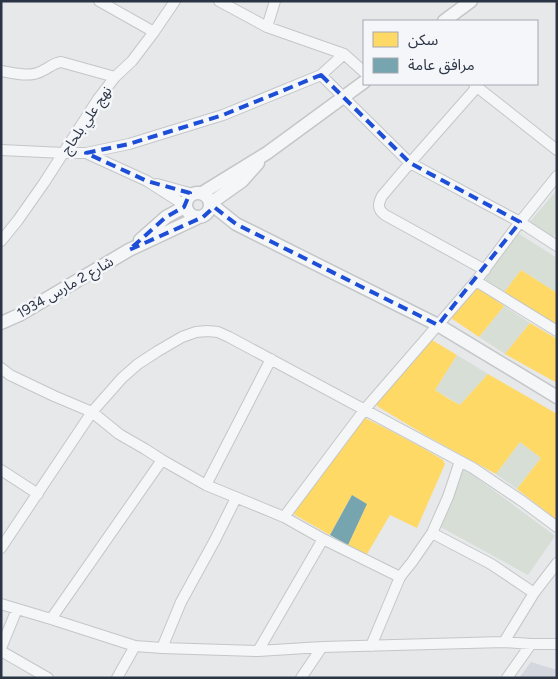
<svg xmlns="http://www.w3.org/2000/svg" width="558" height="679" viewBox="0 0 558 679" font-family="Figtree,'Noto Sans Arabic',sans-serif">
	<rect width="100%" height="100%" fill="#e6e8ea"/>
	<path fill="#d4d7dd" d="M531 662 557 670V678H519Z"/>
	<path fill="#d6ded6" d="M557 190V232L551 240 527 225Z
		M516 232 557 258V293L521 270 503 294 483 281 482 277Z
		M504 306 530 323 505 354 479 337Z
		M457 355 488 374 460 405 435 390Z
		M520 442 541 458 517 489 496 474Z
		M461 466 555 536 528 575 437 525Z"/>
	<path fill="#ffd966" d="M521 270 557 293V328L503 294Z
		M474 286 479 288 504 306 479 337 448 316Z
		M530 323 557 339V383L505 354Z
		M432 340 457 355 435 390 449 399 460 405 488 374 557 414V520L517 489 541 458 520 442 496 474 425 435 377 406V400L428 341Z
		M365 418 391 431 423 448 443 460 445 464 417 528 390 515 367 554 348 545 367 504 352 495 330 535 295 515 292 507 360 419Z"/>
	<path fill="#76a5af" d="M352 495 367 504 348 545 330 535Z"/>
	<g fill="none" stroke-linecap="round" stroke-linejoin="round">
		<g stroke="#c4c6c8" stroke-width="12">
			<path id="minor" d="M99 1 154 32
				M219 1 267 27 344 54 364 72
				M267 27 275 1
				M1 71C14 73 30 78 42 71 49 68 53 63 61 62L115 77
				M321 75 410 163 520 222 557 246
				M474 84 477 87 410 163 382 196C378 204 377 209 385 215L485 270
				M477 87 557 150
				M1 150 64 153H86L147 181 186 206
				M86 153 129 144 223 115 321 75 344 54
				M157 184 193 194
				M1 241 18 220 44 183 98 99 115 77 132 61 154 32 175 1
				M476 281 557 331
				M1 368 10 375 54 396 92 412 119 434 145 449 162 460 206 485 284 517 323 539 400 577
				M1 470 38 494
				M206 485 271 359
				M284 517 365 409 476 281 520 222 557 176
				M432 533 491 564 534 593
				M1 548 92 412 122 378 138 364 158 351 182 337 196 332 207 331 218 332 229 337 473 468 522 501 557 527
				M1 604 51 619 135 646 162 648 258 651 322 647 504 642 531 644H557
				M51 619 162 460
				M504 642 534 593 557 563
				M371 646 400 577 412 562 432 533 448 497 460 461
				M1 648 17 609
				M162 648 181 602 215 540 236 498
				M1 651 48 678
				M258 651 323 539
				M117 678 135 646
				M301 678 322 647
				M507 678 531 644"/>
		</g>
		<g stroke="#c4c6c8" stroke-width="15">
			<path id="tertiary" d="M444 21 471 1
				M186 205a12 12 0 1 1 24 0a12 12 0 1 1-24 0Z
				M202 193 267 153 364 82
				M211 203 242 181 258 163
				M211 204 236 224 438 325 557 397
				M140 240 166 217 186 206
				M1 323 19 315 129 250 197 218"/>
		</g>
		<use href="#minor" stroke="#f5f6f7" stroke-width="10"/>
		<use href="#tertiary" stroke="#f5f6f7" stroke-width="12"/>
	</g>
	<path fill="none" stroke="#1d4ed8" stroke-width="4" stroke-dasharray="10 6" stroke-linejoin="round" d="M321 75 410 163 520 222 438 325 236 224 214 207 203 217 129 250 166 217 184 207 190 193 147 181 86 153 129 144 223 115Z"/>
	<g text-anchor="middle" stroke-width="5" stroke-linejoin="round" paint-order="stroke">
		<g font-size="14" fill="#2b3445" stroke="#f4f6f9">
			<text transform="translate(86 120) rotate(-56)" y="5">نهج علي بلحاج</text>
			<text transform="translate(65 287) rotate(-30)" y="5">شارع 2 مارس 1934</text>
		</g>
	</g>
	<rect width="558" height="679" fill="none" stroke="#2b3445" stroke-width="5"/>
	<rect x="363" y="20" width="175" height="65" fill="#f4f6f9" stroke="#a4a8b1"/>
	<rect x="373" y="32" width="25" height="15" fill="#ffd966" stroke="#a4a8b1"/>
	<text x="408" y="45" font-size="15" fill="#2b3445">سكن</text>
	<rect x="373" y="58" width="25" height="15" fill="#76a5af" stroke="#a4a8b1"/>
	<text x="408" y="70" font-size="15" fill="#2b3445">مرافق عامة</text>
</svg>
